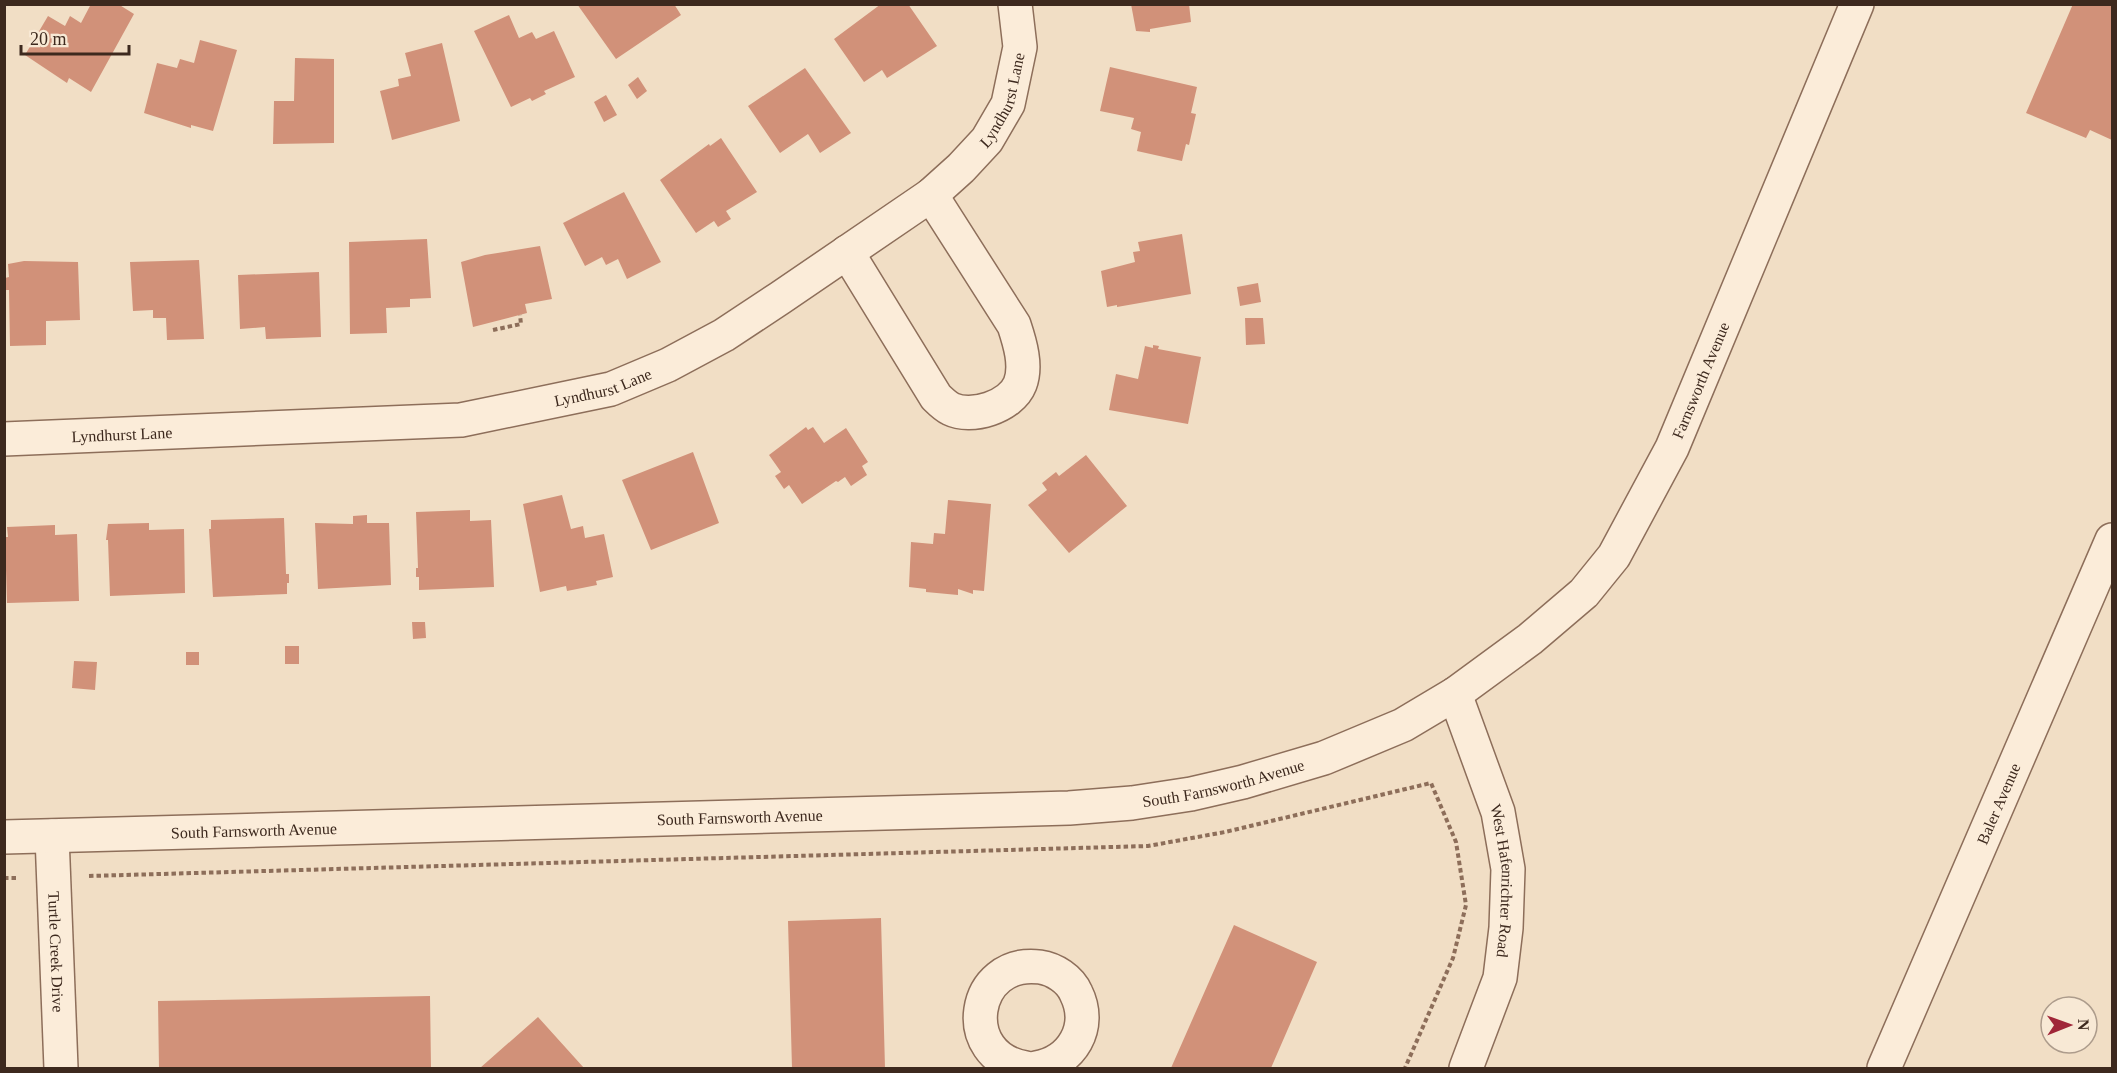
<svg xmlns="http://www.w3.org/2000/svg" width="2117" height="1073" viewBox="0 0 2117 1073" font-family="Georgia,serif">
	<rect width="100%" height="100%" fill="#f1dec5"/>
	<path fill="#d19179" d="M91 4H118L134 14 91 92 69 78 67 83 25 55 48 16 65 26 70 16 81 23Z
		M577 4H674L681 15 616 59Z
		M881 4H908L937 46 887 78 882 70 864 82 834 39Z
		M1131 4H1189L1191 22 1150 29V32L1136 31Z
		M2073 4H2112V140L2090 130 2086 138 2026 113Z
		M509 15 519 38 532 32 536 39 554 31 575 77 544 91 546 94 532 101 530 98 511 107 474 31Z
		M200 40 237 50 213 131 191 125V128L144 113 157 63 177 68 180 59 194 63Z
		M442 43 460 121 392 140 380 91 399 86 398 79 411 76 405 53Z
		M295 58 334 59V143L273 144 274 101H294Z
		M1110 67 1197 87 1191 113 1196 114 1189 145 1186 144 1182 161 1137 151 1141 132 1131 129 1134 118 1100 111Z
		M805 68 851 133 820 153 808 134 780 153 748 106Z
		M638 77 647 91 637 99 628 85Z
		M606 95 617 115 604 122 594 102Z
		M721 138 757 192 726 211 731 219 718 227 714 221 696 233 660 180 709 144 710 146Z
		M624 192 661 262 627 279 618 259 606 265 602 257 585 266 563 223Z
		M1182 234 1191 294 1117 307V305L1107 307 1101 271 1135 262 1133 252 1140 251 1138 242Z
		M427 239 431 298 410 299V307L386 308 387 333 350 334 349 242Z
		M540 246 552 299 525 304 527 313 473 327 461 262 485 255Z
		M199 260 204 339 167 340 166 318H153V310L133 311 130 262Z
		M24 261 78 262 80 320 46 321V345L10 346 9 290H5V278L9 277 8 264Z
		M319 272 321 337 266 339 265 327 240 329 238 275Z
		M1258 283 1261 302 1240 306 1237 287Z
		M1245 318H1263L1265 344 1246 345Z
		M1153 345 1159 346 1158 349 1201 357 1188 424 1109 410 1116 374 1138 379 1145 346 1153 348Z
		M806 427 808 430 813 427 824 443 846 428 868 462 862 466 867 475 851 486 845 477 838 482 836 481 802 504 789 485 784 489 775 476 781 472 769 455Z
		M693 452 719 523 651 550 622 480Z
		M1086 455 1127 506 1069 553 1028 505 1047 490 1042 483 1056 472 1059 476Z
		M562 495 571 529 583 526 585 538 604 534 613 577 596 581 597 585 567 591 566 586 540 592 523 504Z
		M948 500 991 504 984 591 973 590V594L958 589V595L926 592V589L909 587 911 542 933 544 934 533 945 534Z
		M470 510V521L491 520 494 587 419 590V577H416V568H418L416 512Z
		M367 515V523H389L391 585 318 589 315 523 353 524V516Z
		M284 518 286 574H289V583H287V594L213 597 209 529H211V520Z
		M149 523V530L184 529 185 593 110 596 108 540H106L108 524Z
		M55 525V535L77 534 79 601 7 603 5 537H8L7 527Z
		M412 622H425L426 638 413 639Z
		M285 646H299V664H285Z
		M186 652H199V665H186Z
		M74 661 97 662 95 690 72 688Z
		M881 918 885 1068H792L788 921Z
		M1234 925 1317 962 1271 1068H1171Z
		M430 996 431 1068H159L158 1001Z
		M538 1017 584 1068H480Z"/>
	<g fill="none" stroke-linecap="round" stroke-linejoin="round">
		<g stroke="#8d6e5a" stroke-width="36">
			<g id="minor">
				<path d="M847 252 936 397C940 401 945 406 951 409 971 419 1011 407 1020 384 1027 366 1020 343 1014 325L931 195"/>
				<path id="s1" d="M4 439 461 420 611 389 668 365 724 335 780 298 931 195 961 168 987 140 1008 104 1020 47 1015 4"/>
				<path id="s2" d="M1455 694 1498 812 1508 869 1506 928 1500 978 1466 1068"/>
				<path id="s3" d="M52 836 61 1068"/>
				<path id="s4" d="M4 837 1069 808 1132 803 1191 794 1243 782 1324 758 1403 725 1455 694 1530 639 1584 593 1614 556 1672 448 1857 4"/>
				<path d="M1026 1068C956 1057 971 958 1040 967 1054 969 1070 979 1076 993 1093 1027 1072 1062 1036 1068"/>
				<path id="s5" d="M1884 1068 2112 540"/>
			</g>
		</g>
		<path stroke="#8d6e5a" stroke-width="4" stroke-dasharray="4.5 3" stroke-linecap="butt" d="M493 330 521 324 520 315
			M89 876 1148 846 1225 832 1431 783 1456 842 1466 905 1453 958 1405 1068
			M4 878H19"/>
		<use href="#minor" stroke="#fbecd9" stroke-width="33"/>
	</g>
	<g text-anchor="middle" stroke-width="4.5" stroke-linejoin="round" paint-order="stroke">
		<g font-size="16" fill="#3d291e" stroke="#f8e9d5">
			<text dy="6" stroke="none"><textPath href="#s1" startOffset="1108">Lyndhurst Lane</textPath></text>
			<text dy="6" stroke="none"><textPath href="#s4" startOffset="1880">Farnsworth Avenue</textPath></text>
			<text dy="6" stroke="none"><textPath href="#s1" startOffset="603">Lyndhurst Lane</textPath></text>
			<text dy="6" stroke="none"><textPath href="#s1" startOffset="118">Lyndhurst Lane</textPath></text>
			<text dy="6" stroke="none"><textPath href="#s4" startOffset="1222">South Farnsworth Avenue</textPath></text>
			<text dy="6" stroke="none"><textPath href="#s5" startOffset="288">Baler Avenue</textPath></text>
			<text dy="6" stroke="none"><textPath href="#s4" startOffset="736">South Farnsworth Avenue</textPath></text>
			<text dy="6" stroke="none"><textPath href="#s4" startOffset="250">South Farnsworth Avenue</textPath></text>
			<text dy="6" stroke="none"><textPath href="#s2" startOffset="195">West Hafenrichter Road</textPath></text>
			<text dy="6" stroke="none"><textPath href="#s3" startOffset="116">Turtle Creek Drive</textPath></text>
		</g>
	</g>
	<rect width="2117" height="1073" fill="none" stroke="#3d291e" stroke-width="12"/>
	<g transform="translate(2069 1025) rotate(89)"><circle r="28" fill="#f8e9d5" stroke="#ad9c8c" stroke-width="1.5"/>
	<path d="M0-4.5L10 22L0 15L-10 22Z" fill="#a02638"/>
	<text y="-9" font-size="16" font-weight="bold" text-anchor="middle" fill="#3d291e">N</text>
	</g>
	<path d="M21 45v9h108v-9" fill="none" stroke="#3d291e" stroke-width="3"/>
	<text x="30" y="45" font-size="18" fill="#3d291e" stroke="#f8e9d5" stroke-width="4.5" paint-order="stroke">20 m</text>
</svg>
